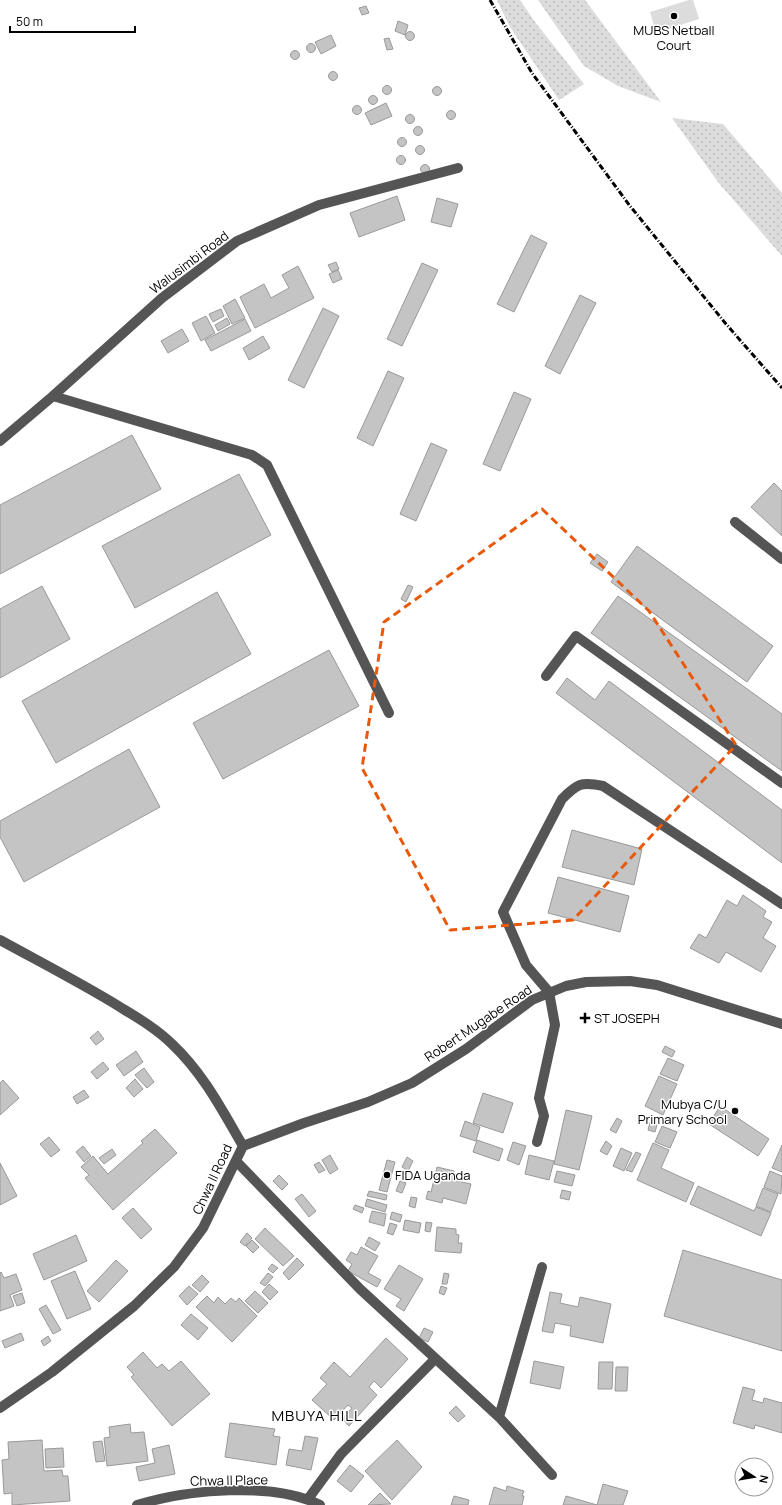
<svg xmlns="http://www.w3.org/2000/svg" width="782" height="1505" viewBox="0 0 782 1505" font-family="Manrope,sans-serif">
	<defs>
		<pattern id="grass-dots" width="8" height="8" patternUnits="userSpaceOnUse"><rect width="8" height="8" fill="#dcdcdc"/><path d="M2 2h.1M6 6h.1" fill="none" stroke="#bbb" stroke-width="1.8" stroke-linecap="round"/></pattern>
	</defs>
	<rect width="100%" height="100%" fill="#fff"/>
	<path fill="url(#grass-dots)" d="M497 0H520L535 22 584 84 559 100 510 27Z
		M538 0H585L661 102 618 86 584 66Z
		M672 118 723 124 782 193V256L718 182Z"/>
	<path fill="#dcdcdc" d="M689 0H693L699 19 656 33 650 12Z"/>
	<path fill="#c4c4c4" stroke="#999" d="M366 6 369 13 362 15 359 8Z
		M398 21 408 25 405 35 395 31Z
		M405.5 36a4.5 4.5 0 1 1 9 0a4.5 4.5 0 1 1-9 0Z
		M331 35 336 46 321 54 315 42Z
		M389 38 393 49 387 50 384 39Z
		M306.5 48a4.5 4.5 0 1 1 9 0a4.5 4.5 0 1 1-9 0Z
		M290.5 55a4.5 4.5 0 1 1 9 0a4.5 4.5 0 1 1-9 0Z
		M328.5 76a4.5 4.5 0 1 1 9 0a4.5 4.5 0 1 1-9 0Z
		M382.5 90a4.5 4.5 0 1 1 9 0a4.5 4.5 0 1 1-9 0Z
		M432.5 91a4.5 4.5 0 1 1 9 0a4.5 4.5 0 1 1-9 0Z
		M368.5 100a4.5 4.5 0 1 1 9 0a4.5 4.5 0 1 1-9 0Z
		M386 103 392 116 371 125 365 113Z
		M352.5 110a4.5 4.5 0 1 1 9 0a4.5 4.5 0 1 1-9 0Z
		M446.5 115a4.5 4.5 0 1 1 9 0a4.5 4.5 0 1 1-9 0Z
		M405.5 119a4.5 4.5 0 1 1 9 0a4.5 4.5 0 1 1-9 0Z
		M413.5 131a4.5 4.5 0 1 1 9 0a4.5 4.5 0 1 1-9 0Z
		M397.5 142a4.5 4.5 0 1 1 9 0a4.5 4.5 0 1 1-9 0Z
		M415.5 150a4.5 4.5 0 1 1 9 0a4.5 4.5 0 1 1-9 0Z
		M396.5 160a4.5 4.5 0 1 1 9 0a4.5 4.5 0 1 1-9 0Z
		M420.5 169a4.5 4.5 0 1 1 9 0a4.5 4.5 0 1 1-9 0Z
		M397 196 405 220 359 237 350 213Z
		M437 198 458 204 451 227 431 222Z
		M531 235 547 243 514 312 497 304Z
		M336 262 339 269 332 272 328 265Z
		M422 263 438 270 402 346 387 339Z
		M298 266 314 298 255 328 240 297 264 284 271 298 289 288 282 275Z
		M338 270 342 279 333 283 329 274Z
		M580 295 596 303 560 374 545 366Z
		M235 299 245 318 232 324 223 306Z
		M323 308 339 316 304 388 288 380Z
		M221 309 224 316 213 322 209 314Z
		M206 316 215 333 201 341 192 323Z
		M227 318 230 324 218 331 215 325Z
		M245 319 251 331 211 351 205 340Z
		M182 329 189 341 168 353 161 341Z
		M263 336 270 348 249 360 243 348Z
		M388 371 404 378 373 446 357 438Z
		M514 392 531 399 500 471 483 464Z
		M132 435 161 489 0 574V505Z
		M431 443 447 450 416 521 400 514Z
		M239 474 271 535 135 608 102 546Z
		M774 483 782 491V536L751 507Z
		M637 546 773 646 747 682 611 582Z
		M597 554 608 562 602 571 590 563Z
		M408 585 413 587 406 602 401 599Z
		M42 586 70 639 0 678V609Z
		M217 592 251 654 56 763 22 701Z
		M618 596 782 714V771L591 633Z
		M329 650 359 706 223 779 193 723Z
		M567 678 595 700 609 681 782 810V863L556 693Z
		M129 749 160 807 24 882 0 837V821Z
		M572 830 642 849 634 885 562 867Z
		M558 877 629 896 620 932 548 913Z
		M743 895 766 911 763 917 772 922 763 938 776 946 761 972 726 952 719 963 690 948 699 934 706 938 727 900 737 906Z
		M98 1031 104 1039 96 1045 90 1038Z
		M665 1046 675 1051 672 1057 662 1052Z
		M136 1051 143 1062 124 1076 116 1065Z
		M668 1058 684 1065 677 1081 660 1074Z
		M103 1062 109 1069 97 1079 91 1072Z
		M144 1068 154 1082 147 1088 135 1075Z
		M659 1076 677 1084 663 1115 645 1106Z
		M135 1079 143 1089 134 1097 126 1088Z
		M3 1080 19 1098 0 1115V1083Z
		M84 1090 89 1097 77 1104 73 1097Z
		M483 1093 513 1103 503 1133 473 1123Z
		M720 1106 769 1139 758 1156 709 1124Z
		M566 1110 592 1116 579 1170 554 1164Z
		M617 1118 622 1121 616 1133 610 1130Z
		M465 1121 480 1127 476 1141 460 1136Z
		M650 1122 657 1125 655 1132 648 1130Z
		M662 1126 677 1132 670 1148 655 1142Z
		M155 1129 177 1153 113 1210 85 1178 89 1175 81 1167 93 1156 108 1174 143 1143 141 1141Z
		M49 1137 60 1150 51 1157 40 1144Z
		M477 1140 503 1149 499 1161 473 1152Z
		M606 1141 612 1146 607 1155 600 1151Z
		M513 1142 526 1146 519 1165 507 1160Z
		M653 1143 669 1150 661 1168 694 1183 686 1202 637 1180Z
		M782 1145V1172L772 1168Z
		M83 1146 91 1156 84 1162 76 1152Z
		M621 1148 632 1153 624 1171 613 1166Z
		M112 1149 116 1155 104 1164 99 1158Z
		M636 1152 641 1154 632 1172 626 1170Z
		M330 1155 338 1169 330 1174 322 1160Z
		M529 1155 554 1161 549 1180 525 1174Z
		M407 1157 413 1161 408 1171 402 1167Z
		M387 1160 395 1162 387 1192 379 1190Z
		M319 1162 325 1170 319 1173 314 1165Z
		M0 1163 17 1196 0 1205Z
		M437 1167 454 1171 453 1180 471 1184 466 1204 443 1198 442 1203 426 1199 428 1191 431 1192Z
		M557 1171 575 1175 572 1186 554 1182Z
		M770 1171 782 1176 781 1194 764 1187Z
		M279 1175 288 1184 282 1190 273 1181Z
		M400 1181 406 1183 402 1193 396 1191Z
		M698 1186 754 1211 756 1207 771 1213 761 1236 690 1204Z
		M763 1188 778 1194 771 1212 756 1206Z
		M562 1190 571 1192 569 1200 560 1198Z
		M369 1191 387 1195 386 1200 367 1196Z
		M302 1194 316 1211 309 1217 295 1199Z
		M411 1197 417 1198 415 1208 409 1206Z
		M367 1199 387 1205 385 1212 365 1206Z
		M355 1205 364 1208 362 1213 353 1209Z
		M133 1208 152 1229 141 1239 122 1218Z
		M372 1211 386 1214 384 1226 369 1222Z
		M392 1212 402 1215 400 1222 390 1219Z
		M405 1220 421 1223 419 1233 403 1230Z
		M426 1222 432 1223 430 1232 425 1231Z
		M390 1223 397 1225 393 1235 387 1233Z
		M437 1227 456 1229V1234L459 1235 458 1243H462L461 1253 435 1251Z
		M265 1228 294 1256 283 1266 255 1239Z
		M247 1233 252 1238 245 1246 240 1242Z
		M76 1235 87 1261 44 1280 33 1254Z
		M369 1237 380 1243 375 1251 365 1245Z
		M252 1240 259 1247 253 1253 246 1246Z
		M361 1247 378 1256 368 1273 381 1280 377 1287 348 1271 352 1264 346 1260 351 1252 357 1255Z
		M683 1250 782 1280V1351L664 1316Z
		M297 1258 304 1265 289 1280 283 1273Z
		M116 1260 128 1271 99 1302 87 1291Z
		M272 1264 278 1268 273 1273 268 1269Z
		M399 1265 423 1279 404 1311 396 1306 401 1299 384 1289Z
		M75 1271 91 1309 67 1319 51 1281Z
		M1 1272 4 1278 16 1274 22 1290 10 1295 14 1306 0 1311V1273Z
		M268 1273 273 1277 265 1286 260 1283Z
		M444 1273 449 1274 447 1284H442Z
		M202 1275 209 1282 200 1292 192 1285Z
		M269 1284 278 1292 270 1300 262 1292Z
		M189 1286 198 1294 187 1305 179 1296Z
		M441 1286 447 1288 444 1295 439 1293Z
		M255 1291 268 1303 258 1313 245 1301Z
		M550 1292 562 1294 560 1303 578 1307 580 1297 611 1304 603 1343 570 1336 571 1326 555 1323 553 1333 542 1331Z
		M22 1293 25 1303 17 1306 13 1296Z
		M207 1296 214 1303 218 1297 225 1304 231 1298 236 1302 239 1298 257 1316 232 1342 196 1307Z
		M46 1305 61 1330 53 1334 39 1309Z
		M191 1314 208 1328 198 1340 181 1325Z
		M424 1328 433 1332 428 1342 419 1338Z
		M21 1333 24 1340 5 1348 2 1341Z
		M48 1336 51 1341 44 1346 41 1341Z
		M386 1338 408 1359 381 1388 374 1381 369 1387 377 1395 349 1426 342 1419 352 1408 348 1405 334 1420 312 1400 327 1384 320 1378 334 1362 350 1377Z
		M143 1352 157 1368 162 1364 169 1371 181 1361 210 1394 172 1426 131 1377 134 1375 127 1367Z
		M534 1361 564 1367 560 1389 530 1383Z
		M599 1362H613L612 1389H598Z
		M616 1367H628L627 1391H615Z
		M743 1387 755 1390 752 1400 763 1403 764 1398 782 1403V1433L755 1425 754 1429 733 1423Z
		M456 1406 465 1416 458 1422 449 1413Z
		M230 1423 275 1429 273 1436 280 1437 276 1465 225 1457Z
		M130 1424 131 1433 144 1432 148 1461 107 1466 104 1438 110 1437 109 1427Z
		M305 1436 318 1438 311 1470 286 1465 289 1449 302 1451Z
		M42 1440 44 1471 62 1470 63 1476H68L70 1501 12 1505V1493L4 1494 2 1460 9 1459 8 1442Z
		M397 1440 422 1467 392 1500 365 1471Z
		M102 1441 105 1461 96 1462 93 1442Z
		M169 1445 175 1474 139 1481 136 1467 155 1463 152 1449Z
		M63 1448 64 1467 46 1468 45 1449Z
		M350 1465 364 1476 351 1492 337 1481Z
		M603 1484 628 1491 623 1505H597Z
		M507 1486 524 1491 522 1496H524L522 1505H489L494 1487 506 1491Z
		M380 1493 391 1504 368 1505Z
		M454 1496 469 1500 468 1505H451Z
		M566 1496 597 1505H563Z"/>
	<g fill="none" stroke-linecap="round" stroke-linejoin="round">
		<path stroke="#555" stroke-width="10" d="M53 396 252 455 267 465 389 713
			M0 441 53 396 162 298 237 241 319 205 458 168
			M735 522 782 559
			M546 676 576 636 782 783
			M0 940C40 962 81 983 120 1007 138 1018 157 1029 172 1044 203 1073 222 1110 243 1146
			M537 1142 544 1116 539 1098 555 1025 549 992 526 965 503 912 562 799C577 784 581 781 603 786L782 904
			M243 1146 304 1123 368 1102 412 1083 466 1049 532 1000 566 986 586 982 630 981 657 985 782 1024
			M236 1161 360 1289 499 1417 552 1475
			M0 1408 52 1372 134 1306 174 1267 203 1228 243 1146
			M499 1417 542 1267
			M308 1499 341 1454 435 1359
			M137 1505C185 1490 274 1481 320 1505"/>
		<path stroke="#000" stroke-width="3" stroke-dasharray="6 2 1 2" stroke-linecap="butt" d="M490 0 532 73 630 206 726 324 782 388"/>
	</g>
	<path fill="none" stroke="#e8590c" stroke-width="3" stroke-dasharray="8 5" stroke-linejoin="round" d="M542 509 649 611 736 745 573 920 450 930 362 768 384 622Z"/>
	<g fill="#000" stroke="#fff" stroke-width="1.5">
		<circle cx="674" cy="16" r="4"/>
		<path d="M583 1012h4v4h4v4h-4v4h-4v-4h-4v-4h4z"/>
		<circle cx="735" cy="1111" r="4"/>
		<circle cx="387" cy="1175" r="4"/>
	</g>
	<g text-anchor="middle" stroke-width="3" stroke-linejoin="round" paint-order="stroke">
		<g font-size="13" fill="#000" stroke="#fff" text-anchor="start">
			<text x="674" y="35" text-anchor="middle">MUBS Netball<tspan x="674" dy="15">Court</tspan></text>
			<text x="594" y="1023">ST JOSEPH</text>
			<text x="727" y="1109" text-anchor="end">Mubya C/U<tspan x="727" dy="15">Primary School</tspan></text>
			<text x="395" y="1180">FIDA Uganda</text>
		</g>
		<g font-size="13" fill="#000" stroke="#fff">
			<text transform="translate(189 262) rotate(-37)" y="5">Walusimbi Road</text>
			<text transform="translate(478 1023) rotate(-34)" y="5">Robert Mugabe Road</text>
			<text transform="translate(212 1179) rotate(-65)" y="5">Chwa II Road</text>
			<text transform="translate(229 1480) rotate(-1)" y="5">Chwa II Place</text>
		</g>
		<g font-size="15" letter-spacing="1" fill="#000" stroke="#fff">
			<text x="317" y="1421">MBUYA HILL</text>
		</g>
	</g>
	<g transform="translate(754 1477) rotate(102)"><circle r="19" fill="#ffffff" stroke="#999999"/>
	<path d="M0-3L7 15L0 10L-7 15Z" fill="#000000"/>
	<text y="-6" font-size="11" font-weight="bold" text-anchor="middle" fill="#000000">N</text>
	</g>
	<path d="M10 26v6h125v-6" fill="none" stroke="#000000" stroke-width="2"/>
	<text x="16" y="26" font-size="12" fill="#000000" stroke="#ffffff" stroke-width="3" paint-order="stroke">50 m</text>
</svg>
